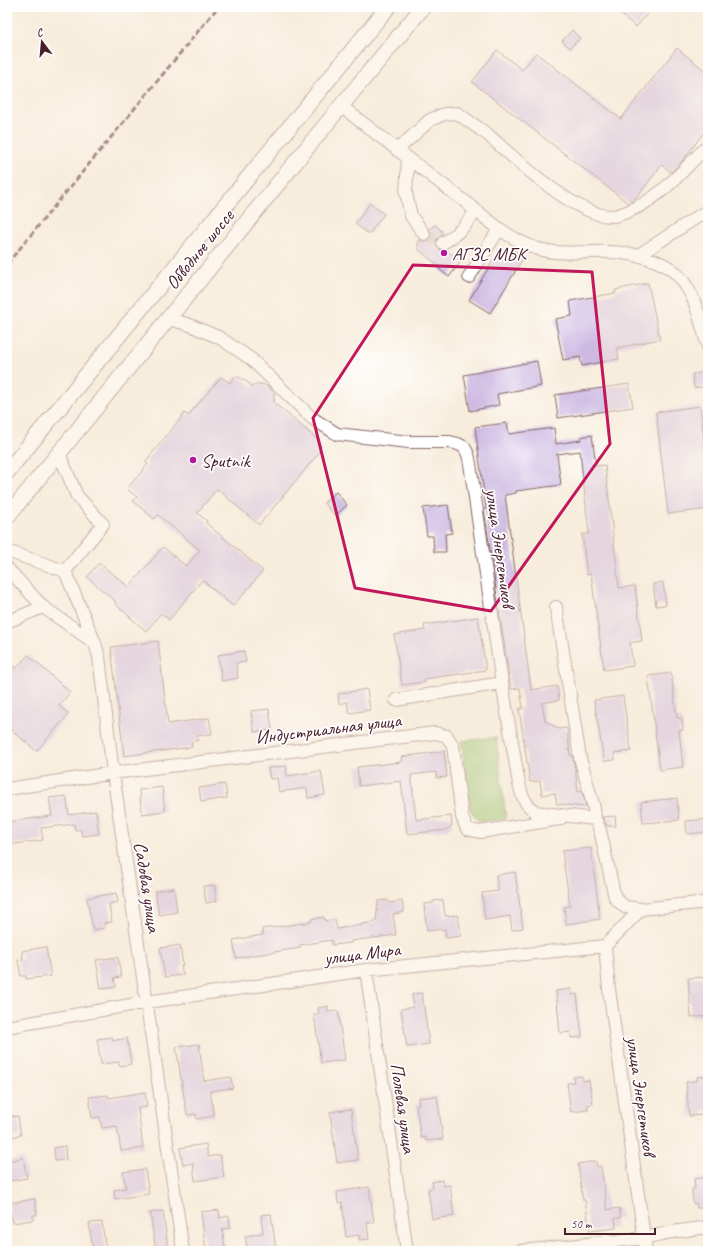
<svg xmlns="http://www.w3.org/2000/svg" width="715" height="1258" viewBox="0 0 715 1258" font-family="Caveat,sans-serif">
	<rect width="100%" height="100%" fill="#fff"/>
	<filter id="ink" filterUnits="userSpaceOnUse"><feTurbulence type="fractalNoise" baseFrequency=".025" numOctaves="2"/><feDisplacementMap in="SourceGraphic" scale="8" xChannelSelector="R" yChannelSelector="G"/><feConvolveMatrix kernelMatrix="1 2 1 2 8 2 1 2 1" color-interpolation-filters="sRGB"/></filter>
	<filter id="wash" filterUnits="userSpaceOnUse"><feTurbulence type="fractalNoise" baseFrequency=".012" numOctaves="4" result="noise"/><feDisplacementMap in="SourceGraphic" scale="16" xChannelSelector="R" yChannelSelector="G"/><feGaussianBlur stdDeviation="0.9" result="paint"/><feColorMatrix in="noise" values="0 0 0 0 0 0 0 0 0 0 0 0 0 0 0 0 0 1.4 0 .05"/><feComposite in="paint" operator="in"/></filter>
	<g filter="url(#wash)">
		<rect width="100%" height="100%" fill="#f7eddc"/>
		<path fill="#9bc571" stroke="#72724e" d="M496 737 506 819 480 822 471 811 461 741Z"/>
		<g id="blocks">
			<path fill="#cdb9e2" d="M612 7H653L636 27Z
				M572 30 580 38 570 48 562 41Z
				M677 48 708 73V127L680 164 671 172 662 165 634 200 628 203 472 82 497 50 522 70 536 53 621 119Z
				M370 203 384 214 369 234 355 224Z
				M435 225 442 231V235L436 240 437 247 440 250H446L461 261 449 277 439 269 440 267 418 249V242L420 240 424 241 429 240 431 234 429 229Z
				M500 249 509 254 512 249 524 257 490 313 469 300Z
				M648 283 660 339 617 348 619 359 582 366 580 357 563 360 555 319 572 316 570 301 616 293 615 290Z
				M537 361 541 386 497 394 499 405 470 411 464 375Z
				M708 372V386L694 388 692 374Z
				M236 376 246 381 252 386 256 384H262L269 387 274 393V403L317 439 320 446 318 454 259 525 217 489 197 513 207 521 206 523 263 571 233 606 202 580 169 620 161 613 146 631 115 604 116 602 87 577 99 563 129 587 163 547 186 566 200 550 158 515 154 519 133 501 137 497 127 489 148 464 145 462 185 413 188 416 221 377 230 383Z
				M629 384 633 407 558 418 555 395Z
				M700 406 708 472V509L668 514 656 412Z
				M507 423 509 434 554 428 556 444 581 440 580 437 592 435 596 466 605 465 619 588 635 586 642 641 630 643 633 666 604 670 591 574 587 575 582 534H589L580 451 557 454 561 485 516 491V493L505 495 531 690 557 686 559 700 542 703 545 721 559 729 567 728 570 755H572L575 768 578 792 582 791 586 807 557 804 555 793 542 795 540 781 530 782 519 709 523 708 520 688 511 689 484 509H486L475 427Z
				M336 492 347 505 335 516 324 503Z
				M448 505 452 533 445 534 446 552H434L433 536H427L423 508Z
				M663 582 666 605 656 606 653 584Z
				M478 617 486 670 425 679V682L402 685 394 635 425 630 424 625Z
				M158 641 168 724 209 718 212 734 197 736 198 740 191 742 192 747 124 756 111 647Z
				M244 651 246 662 236 663 238 678 222 681 218 655Z
				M28 655 70 692 59 706 69 714 36 751 7 726V661L16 669Z
				M671 673 677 718H682L683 730H679L683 767 660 770 648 676Z
				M367 689 370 710 349 713 347 702 339 704 338 694Z
				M623 696 631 751 614 753 615 760 604 761 594 700Z
				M269 709 272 730 254 732 251 711Z
				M444 751 447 777 437 778 436 772 411 775 416 820 451 816 452 826 446 830 407 834 401 781 359 786 357 767 402 762 401 757Z
				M286 766 287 776 321 771 325 795 308 798 307 788 279 792 277 778 270 779 268 768Z
				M225 784 227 798 201 802 199 788Z
				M162 787 165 811 142 814 139 790Z
				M66 796 69 815 96 811 99 834 82 836 81 830H75L74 824 41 828 43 840 7 845V822L52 816 49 798Z
				M677 798 679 820 643 823 641 802Z
				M615 816 616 826H607L602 817Z
				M708 819V832L687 834 686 821Z
				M591 848 600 919 566 924 564 907 570 906 562 851Z
				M515 872 523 928 512 930 510 916 485 920 482 893 498 891 496 875Z
				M214 885 217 901 206 903 203 886Z
				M174 888 177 912 159 915 155 891Z
				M116 893 118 902 109 904 112 922 104 923 105 928 93 930 87 898Z
				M388 900 389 903 402 901 404 912 393 914 396 935 351 941V943L332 945V940L300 945V948L236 958 233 940 263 935 262 929 311 922V919L324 917 325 921 335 919 337 929 362 925V924L376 922 378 901Z
				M443 900 445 916 458 915 461 936 446 938 445 929 427 931 424 904 433 903V901Z
				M180 945 183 965 181 966 183 975 165 977 160 948Z
				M46 947 51 976 26 979V976H21L18 960 23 959 22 951Z
				M118 957 121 977 114 978 116 987 101 989 96 960Z
				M708 977V1016L691 1017 688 978Z
				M571 989 572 995 577 994 582 1037 571 1038V1032L560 1033 556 991Z
				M422 993 429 1044 407 1047 401 1009 414 1007 412 994Z
				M328 1006V1012L338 1011 345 1060 321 1063 314 1014H319L318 1008Z
				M112 1037 113 1041 127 1038 131 1064 119 1066V1062L101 1064 97 1039Z
				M199 1044 204 1081 231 1077 233 1088 210 1091 214 1116 197 1119 196 1114 187 1115 176 1047Z
				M582 1076 583 1081 589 1080 593 1104 587 1105 588 1110 571 1112 567 1083 574 1082 573 1077Z
				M707 1076 708 1110H702L703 1115 689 1116 686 1082 697 1081V1077Z
				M145 1092 147 1107 138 1108 143 1148 121 1151 117 1126 102 1128 100 1117 92 1118 89 1097 108 1095 109 1098Z
				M437 1096 443 1139 426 1141 425 1137 421 1138 416 1105 419 1104 418 1098Z
				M351 1109 358 1160 337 1163 330 1112Z
				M18 1116 21 1135 7 1138V1117Z
				M206 1144 208 1157 220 1155 224 1177 195 1181 193 1163 183 1165 180 1148Z
				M65 1146 66 1160 55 1161 54 1148Z
				M23 1158 27 1178 10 1181 8 1174H7V1161Z
				M596 1161 597 1167 601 1166 607 1210 619 1208 621 1218H615L616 1228 590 1231 585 1200H583L578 1164Z
				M145 1169 149 1194 115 1199 114 1190 126 1188 123 1172Z
				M708 1177V1202L706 1203 707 1208H697L696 1203 693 1204 692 1189 695 1188 694 1179Z
				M442 1180 443 1186 450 1185 454 1216 432 1219 428 1189 433 1188 432 1182Z
				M369 1187 374 1222 367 1223 369 1239 359 1240V1235L346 1237 342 1202 338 1203 337 1192Z
				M35 1199 37 1215H33V1220L12 1223 9 1203Z
				M219 1210 220 1218 229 1216 230 1228 222 1229 225 1247 206 1250 201 1212Z
				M163 1211 168 1249 156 1251 150 1213Z
				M271 1214 276 1250 248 1251 245 1236 263 1233 261 1215Z
				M102 1222 106 1251H93L89 1223Z"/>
		</g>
	</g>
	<g filter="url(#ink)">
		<use href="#blocks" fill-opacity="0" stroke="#876769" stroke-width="1"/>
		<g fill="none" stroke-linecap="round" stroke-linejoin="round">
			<path stroke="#d4c4b9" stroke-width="12" stroke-dasharray="12 6" stroke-linecap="butt" d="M424 234 443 243"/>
			<g stroke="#876769" stroke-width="14">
				<path id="minor" d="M341 106C382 138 422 169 463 200 484 217 505 236 530 246 551 255 571 252 592 252 617 251 650 254 671 269 694 286 700 320 708 347
					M397 150 430 120 444 114 457 113C467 120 477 127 487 134 512 156 584 225 618 215 654 205 679 175 704 149
					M408 159 406 193 411 216 424 234
					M443 243C458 234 466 225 476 211
					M637 256 708 210
					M469 277 499 229
					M169 319 190 325 220 338 251 359 312 418 337 434 409 442H450L458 444 464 447 468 454 470 464 502 683 519 784 522 795 527 804 535 812 595 819 600 830 615 898 625 907 641 909
					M7 551 65 571 103 524 77 496 59 453
					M7 568 43 607 95 643 99 657 113 773 183 1251
					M65 571 95 643
					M556 607 580 758 594 808 595 819
					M7 622 43 607
					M396 700 502 683
					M7 789 113 773 435 733 447 736 453 746 462 817 467 829 480 832 560 819
					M605 946 609 989 646 1251
					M366 970 407 1251
					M7 1027 147 1002 366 970 605 946 641 909 708 902
					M521 1251 644 1238 672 1232 708 1227"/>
			</g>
			<g stroke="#876769" stroke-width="17">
				<path id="major" d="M7 472 388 7
					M7 517 341 106 423 7"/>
			</g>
			<use href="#minor" stroke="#fff" stroke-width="12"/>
			<use href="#major" stroke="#fff" stroke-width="15"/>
			<path stroke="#4a1f2b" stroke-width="3" stroke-dasharray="6 3" stroke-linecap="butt" d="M7 264 218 7"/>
		</g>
	</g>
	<path d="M0 0H715V1258H0ZM413 265 592 272 610 444 491 611 355 588 313 418Z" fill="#f7eddc" fill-opacity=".55" fill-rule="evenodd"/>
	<path fill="none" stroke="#c2185b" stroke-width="3" stroke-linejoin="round" d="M413 265 592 272 610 444 491 611 355 588 313 418Z"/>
	<g fill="#b5179e" stroke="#fff" stroke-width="1.5">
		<circle cx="444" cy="253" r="4"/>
		<circle cx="193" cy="460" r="4"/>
	</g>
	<g text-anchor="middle" stroke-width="3.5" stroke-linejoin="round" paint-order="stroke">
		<g font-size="19" fill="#4a1f2b" stroke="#fff">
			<text transform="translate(199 249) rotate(-51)" y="7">Обводное шоссе</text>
			<text transform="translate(501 548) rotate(82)" y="7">улица Энергетиков</text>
			<text transform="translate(328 728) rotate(-7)" y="7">Индустриальная улица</text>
			<text transform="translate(148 887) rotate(81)" y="7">Садовая улица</text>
			<text transform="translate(362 953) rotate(-7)" y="7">улица Мира</text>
			<text transform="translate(642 1096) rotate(82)" y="7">улица Энергетиков</text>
			<text transform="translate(404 1108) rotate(82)" y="7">Полевая улица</text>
		</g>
		<g font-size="19" fill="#4a1f2b" stroke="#fff" text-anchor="start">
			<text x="452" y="260">АГЗС МБК</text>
			<text x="201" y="467">Sputnik</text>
		</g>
	</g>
	<rect width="715" height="1258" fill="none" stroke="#fff" stroke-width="24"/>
	<g transform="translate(42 42) rotate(344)" stroke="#ffffff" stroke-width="3" paint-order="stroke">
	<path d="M0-3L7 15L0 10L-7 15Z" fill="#4a1f2b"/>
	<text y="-6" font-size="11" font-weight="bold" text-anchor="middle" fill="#4a1f2b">С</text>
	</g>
	<path d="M565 1228v6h90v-6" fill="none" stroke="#4a1f2b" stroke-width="2"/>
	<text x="571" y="1228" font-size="12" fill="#4a1f2b" stroke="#ffffff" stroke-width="3" paint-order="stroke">50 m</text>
</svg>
